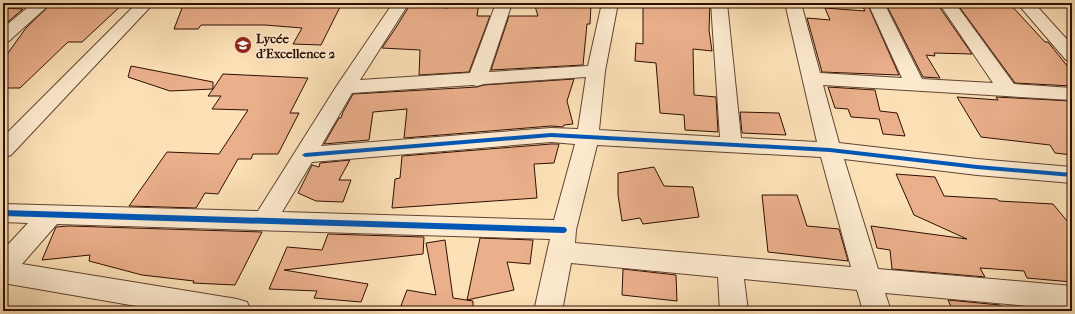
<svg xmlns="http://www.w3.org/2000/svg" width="1075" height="314" viewBox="0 0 1075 314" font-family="'IM FELL French Canon',serif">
	<rect width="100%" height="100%" fill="#fce0b6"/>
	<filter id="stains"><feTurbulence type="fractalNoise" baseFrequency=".005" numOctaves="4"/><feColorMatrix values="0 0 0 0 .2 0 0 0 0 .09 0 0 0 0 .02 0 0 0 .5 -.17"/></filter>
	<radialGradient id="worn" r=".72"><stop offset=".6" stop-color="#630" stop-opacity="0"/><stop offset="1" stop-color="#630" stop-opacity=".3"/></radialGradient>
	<path fill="#eaaf8b" stroke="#2f0f03" d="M52 3H124L82 42H68L20 88H3V60L26 28Z
		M184 3H342L321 45 293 44 302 28 265 25H201L198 29H174Z
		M454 3H479L477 16H490L469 72 419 75 420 50 382 48 395 29 410 5 448 8V6H453Z
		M534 3 591 4 590 24H587L583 65 491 70 509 16H538Z
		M643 3H710L709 30 712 51 693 49 694 95 716 97 718 132 685 130 684 115 660 113 656 63 635 61 636 43 643 44Z
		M861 3H867L899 75 822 72 807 18 830 20 825 8 865 11Z
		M979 3H1009L1045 42H1048L1072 72V86L1015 83 958 5H980Z
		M886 4 938 5 972 54 934 53 935 56 926 55 940 78 923 77Z
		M3 8 23 9 3 26Z
		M131 66 213 82V89L223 74 308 78 290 113H299L278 154H253L251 159H238L218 194 205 193 196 208 129 206 167 152 219 154 248 110 212 109 221 96H208L213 89 170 91 128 77Z
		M574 79 567 101 573 124 564 125 563 127 551 126 404 138 407 109 373 112 369 140 324 144 339 118H341L343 112 353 94 477 87 484 85Z
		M828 87 875 90 880 111 897 113 905 136 883 134 879 119 851 117 848 109 835 108Z
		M957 97 998 100 996 97 1072 101V155L1055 153 1050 145 981 137Z
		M740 112 779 113 786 135 742 133Z
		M551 144H559L554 163 534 164 537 198 392 208 395 179 400 178 402 156Z
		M350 160 339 180H351L343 202 316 201 298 193 312 165 319 167 320 163Z
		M654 167 664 186 693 187 699 217 643 224 640 218 622 221 618 195V173Z
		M896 174 935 177 944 196 997 199 999 201 1053 204 1072 227V282L1027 278 1024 271 980 268 985 277 892 269 890 250 877 248 871 226 967 239 914 215Z
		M762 195H797L807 226 839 229 848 261 768 252Z
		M68 226 262 232 235 285 193 283 194 281 142 275 89 261 90 255 42 260 56 227Z
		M328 234 424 237 423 254 284 270 368 284 361 302 314 298 317 291 269 289 287 247 322 250Z
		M480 238 533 240 530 264 507 262 514 290 467 300Z
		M445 240 453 298 473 301V311H399L407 290 436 295 426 243Z
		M623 269 676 275 677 301 622 295Z
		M948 300 1000 305 1004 311H953Z"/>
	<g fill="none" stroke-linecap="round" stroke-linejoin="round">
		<g stroke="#624330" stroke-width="2">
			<path id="street" d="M33 3H51L9 41 3 42V28Z
				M137 3H154L11 155 3 158V137Z
				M393 3H409L360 80 470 73 496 3H512L489 72 588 66 602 3H618L605 71 599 130 720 137 711 3H727L741 138 817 142 785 3H801L820 73 902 78 868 3H884L922 79 993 83 939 3H955L1014 84 1072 88V100L823 85 839 143 977 159 1072 167V183L977 175 844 159 878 269 1072 286V310L885 293 891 311H863L857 290 744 279 748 311H720L718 277 571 263 562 311H534L550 239 57 224 22 264 237 299 247 302 251 311H165L3 283V250L28 223 3 222V204L258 211 336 87ZM586 77 578 129 551 128 321 146 352 93 473 85 477 86 484 84ZM551 142 575 144 554 220 282 212 312 162ZM597 145 821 157 851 267 575 243 576 230Z
				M1017 3H1034L1072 45V61L1066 60Z"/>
		</g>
		<use href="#street" fill="#fdebd0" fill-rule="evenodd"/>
		<g stroke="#fdebd0" stroke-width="2">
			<path id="cycleway" d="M551 133 830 148 977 165 1072 173V177L977 169 830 152 551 137 305 157 302 155 305 153Z
				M3 210 564 227 566 228 567 230 566 232 564 233 3 216Z"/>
		</g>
		<use href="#cycleway" fill="#0057b8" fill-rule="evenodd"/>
	</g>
	<defs>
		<g id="school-disc" transform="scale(0.9)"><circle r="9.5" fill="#8f2418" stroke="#fdebd0"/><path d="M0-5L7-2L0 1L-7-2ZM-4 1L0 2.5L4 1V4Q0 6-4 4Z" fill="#fff"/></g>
	</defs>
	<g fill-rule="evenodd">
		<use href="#school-disc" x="243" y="45"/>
	</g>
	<g text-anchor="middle" stroke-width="3.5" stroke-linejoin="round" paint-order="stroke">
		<g font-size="13" font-weight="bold" fill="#2f0f03" stroke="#fdebd0" text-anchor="start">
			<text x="256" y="43">Lycée<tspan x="256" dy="15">d'Excellence 2</tspan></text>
		</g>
	</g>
	<rect width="1075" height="314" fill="none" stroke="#fce0b6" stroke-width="16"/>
	<rect x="4" y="4" width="1067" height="306" fill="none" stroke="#2f0f03" stroke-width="2"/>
	<rect x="8" y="8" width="1059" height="298" fill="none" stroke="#2f0f03"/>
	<rect width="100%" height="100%" filter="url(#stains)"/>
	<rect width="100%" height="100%" fill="url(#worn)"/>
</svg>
